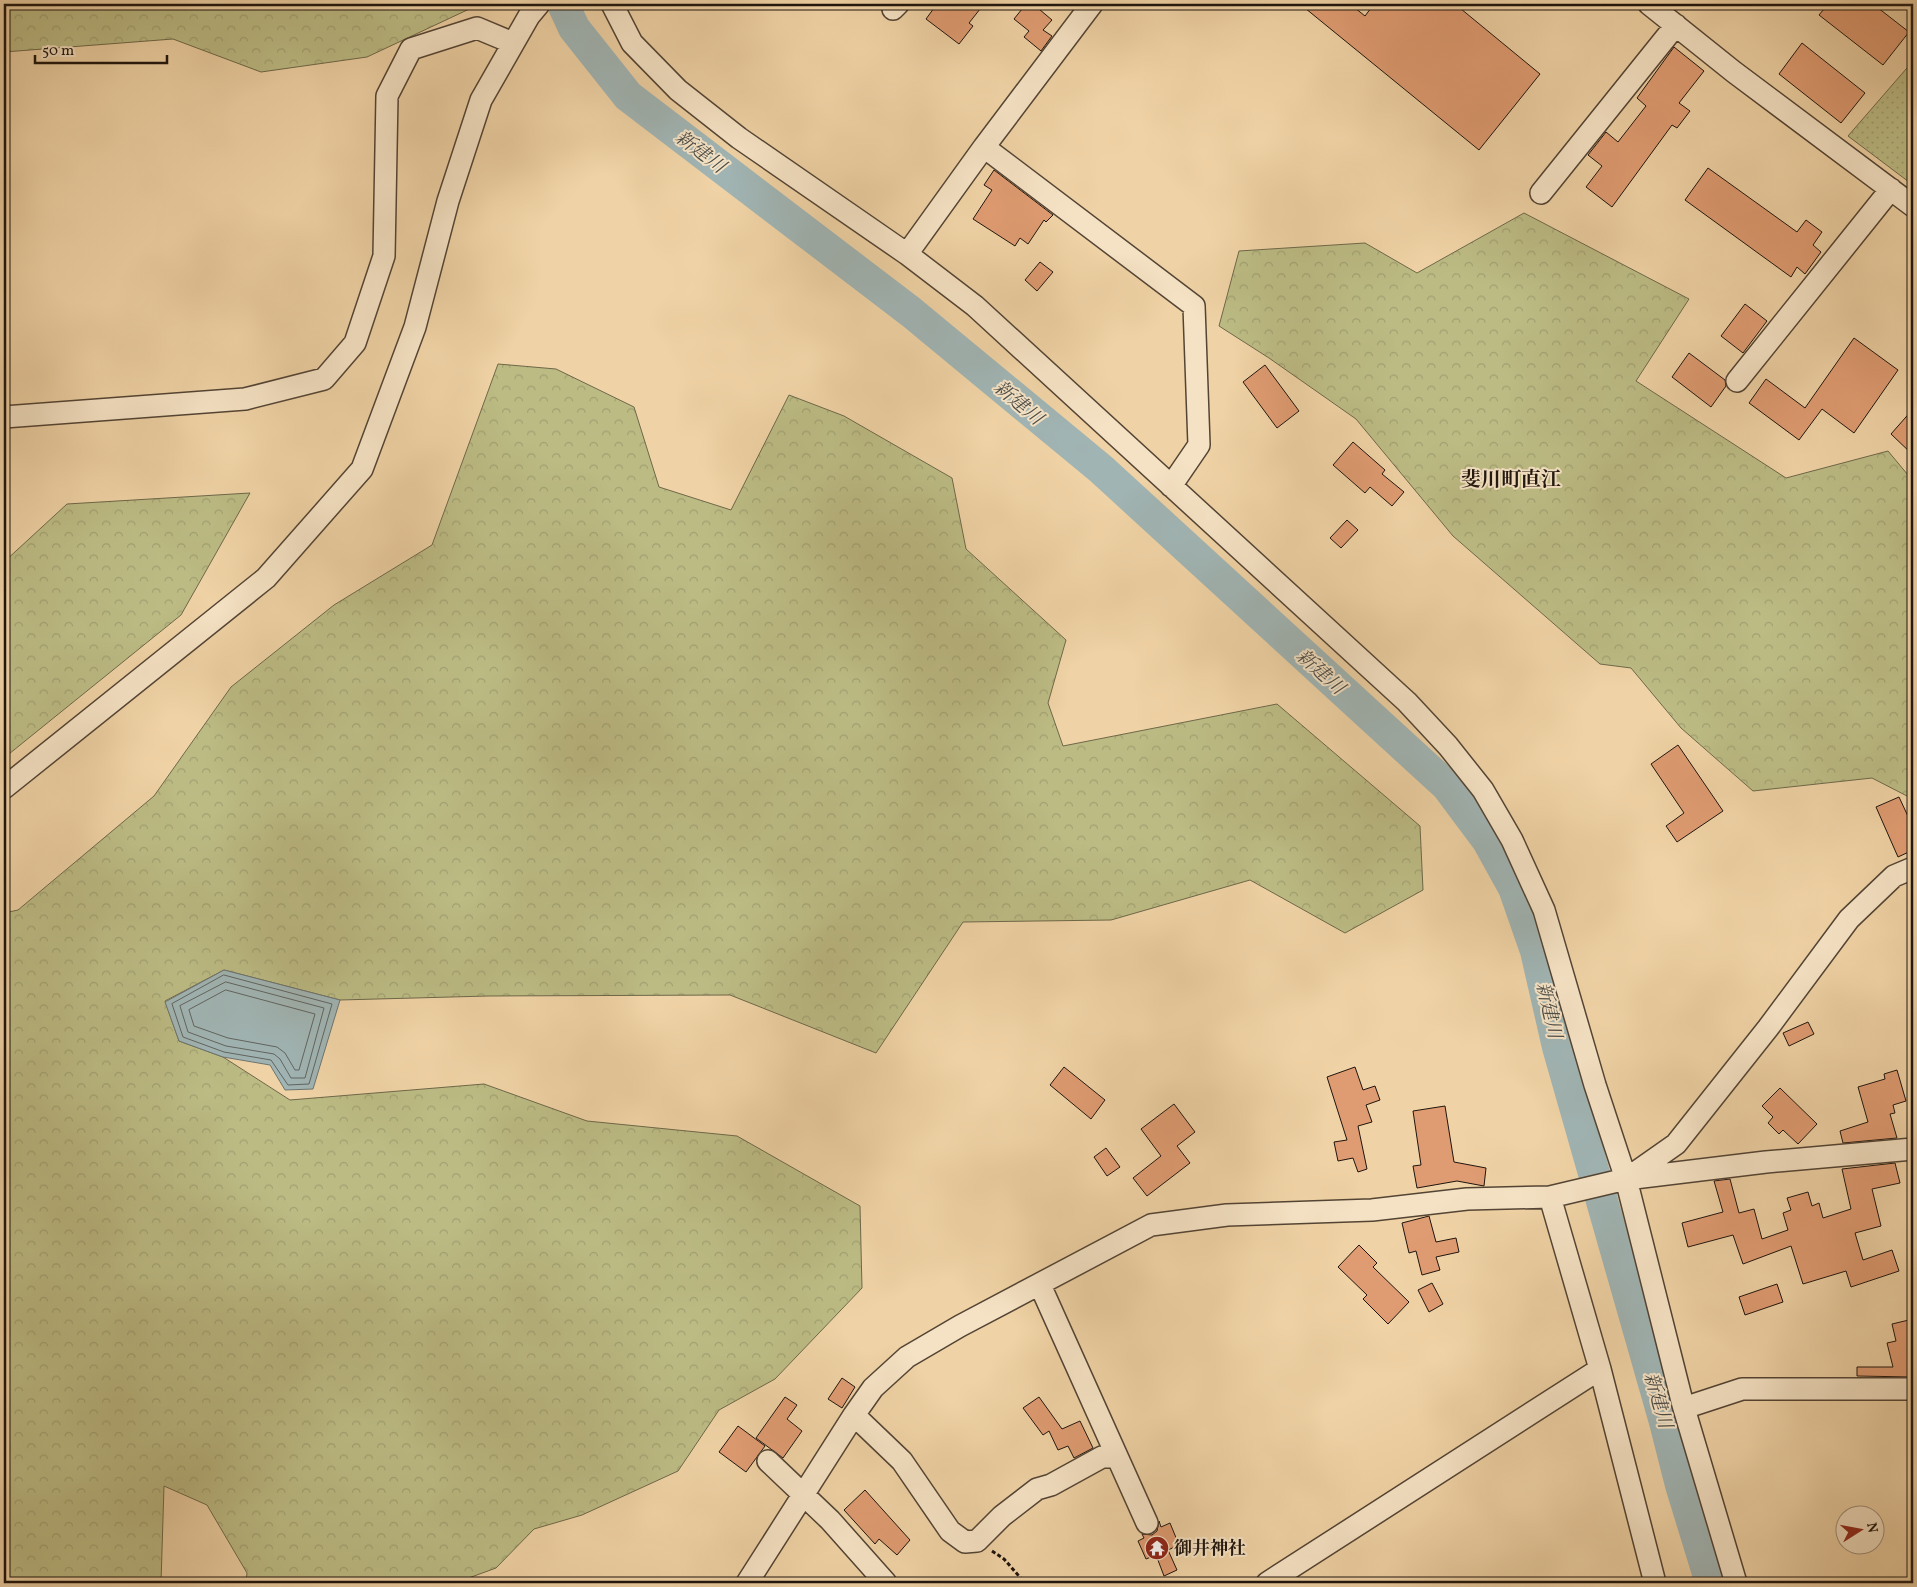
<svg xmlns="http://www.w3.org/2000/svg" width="1917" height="1587" viewBox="0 0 1917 1587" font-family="Vollkorn,'Noto Serif JP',serif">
	<defs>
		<pattern id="forest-crowns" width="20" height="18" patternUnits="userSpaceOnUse" patternTransform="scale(1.25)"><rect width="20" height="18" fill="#bcbb84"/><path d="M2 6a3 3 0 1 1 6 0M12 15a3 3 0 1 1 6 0" fill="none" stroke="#a1a071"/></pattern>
		<pattern id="park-dots" width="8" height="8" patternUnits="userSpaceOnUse" patternTransform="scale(1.25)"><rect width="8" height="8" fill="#bcbb84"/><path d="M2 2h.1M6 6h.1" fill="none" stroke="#a1a071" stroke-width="1.8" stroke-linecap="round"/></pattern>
	</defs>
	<rect width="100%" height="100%" fill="#efd2a5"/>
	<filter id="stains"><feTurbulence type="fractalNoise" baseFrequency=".004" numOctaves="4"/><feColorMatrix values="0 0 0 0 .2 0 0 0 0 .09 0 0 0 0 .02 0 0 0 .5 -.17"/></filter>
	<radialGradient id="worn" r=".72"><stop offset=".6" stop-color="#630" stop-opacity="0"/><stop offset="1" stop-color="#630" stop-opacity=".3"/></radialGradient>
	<path fill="url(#forest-crowns)" stroke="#6e6849" d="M4 4H480L367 57 261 72 173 39 4 52Z
		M1524 213 1689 299 1636 381 1786 478 1888 451 1913 481V796H1907L1872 778 1753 791 1681 728 1631 668 1600 664 1453 536 1356 419 1269 358 1219 326 1239 251 1365 243 1417 273Z
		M498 364 556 369 634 407 659 487 731 510 789 395 844 416 952 478 966 549 1066 640 1048 703 1063 746 1277 704 1420 826 1423 890 1345 933 1250 880 1111 920 963 922 876 1053 730 995 488 996 340 1000 224 970 165 1001 179 1041 223 1057 290 1100 484 1084 587 1121 737 1136 860 1206 862 1288 775 1379 719 1410 678 1471 582 1515 534 1529 496 1568 455 1583H246L247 1573 207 1505 164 1486 161 1583H4V913L18 910 154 796 231 687 334 605 432 545Z
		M250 493 181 615 4 758V562L67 504Z"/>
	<path fill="url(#park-dots)" stroke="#6e6849" d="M1913 61V185L1848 136Z"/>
	<path fill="#a0b4b3" stroke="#6c7471" d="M224 970 340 1000 313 1089 285 1090 270 1065 223 1057 179 1041 165 1002Z"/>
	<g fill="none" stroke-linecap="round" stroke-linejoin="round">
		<path stroke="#606460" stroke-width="1" d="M224 975 332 1004 309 1084 288 1085 271 1060 224 1052 183 1037 172 1004Z
			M226 982 324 1008 305 1078H291L280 1059 274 1054 226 1046 188 1032 180 1006Z
			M226 990 315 1014 299 1070H295L285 1053 277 1047 228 1038 194 1026 189 1010Z"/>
		<path stroke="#a0b4b3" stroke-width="32" d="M563 4 574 28 628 96 911 312 1101 469 1447 786 1488 841 1514 888 1536 951 1558 1047 1665 1422 1681 1485 1711 1583"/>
	</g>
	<path fill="#df9b71" stroke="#1f150e" d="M937 4H984L969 23 973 26 959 44 926 19Z
		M1026 4H1033L1052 20 1043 30 1052 36 1041 51 1024 37 1029 31 1014 19Z
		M1300 4H1350L1365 16 1374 4H1455L1540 74 1479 150Z
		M1828 4H1873L1909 32 1883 65 1819 15Z
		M1802 43 1865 93 1841 123 1779 74Z
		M1674 47 1704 71 1679 103 1690 111 1677 128 1672 125 1612 207 1586 187 1602 166 1588 155 1606 132 1618 142 1646 106 1637 98Z
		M1708 168 1797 232 1806 220 1822 232 1813 245 1821 252 1805 274 1797 267 1791 277 1685 200Z
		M994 170 1053 215 1046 222 1044 220 1028 244 1020 238 1015 246 973 219 992 190 984 185Z
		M1040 262 1053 272 1037 291 1025 280Z
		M1745 304 1767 321 1743 353 1721 336Z
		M1854 338 1898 370 1854 433 1822 409 1799 440 1749 403 1766 379 1805 408Z
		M1689 353 1725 380 1726 386 1711 407 1672 377Z
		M1265 365 1299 411 1277 428 1243 382Z
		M1913 409V455L1891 434Z
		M1353 442 1385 470 1382 474 1404 492 1392 506 1370 487 1365 493 1333 465Z
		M1347 520 1358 530 1341 548 1330 538Z
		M1678 745 1723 811 1677 842 1666 826 1684 813 1651 764Z
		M1899 797 1913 827V850L1898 857 1876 807Z
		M1808 1022 1814 1034 1789 1046 1783 1033Z
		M1064 1067 1105 1100 1091 1119 1050 1085Z
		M1355 1067 1363 1090 1375 1086 1380 1100 1366 1105 1372 1122 1358 1126 1367 1169 1358 1172 1353 1158 1338 1161 1334 1142 1347 1140 1327 1077Z
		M1897 1070 1906 1101 1893 1105 1895 1113 1890 1114 1897 1138 1843 1143 1840 1131 1868 1122 1858 1087 1885 1079 1884 1074Z
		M1780 1088 1817 1124 1798 1144 1783 1130 1779 1134 1768 1123 1773 1117 1762 1106Z
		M1174 1104 1195 1132 1177 1146 1190 1163 1147 1196 1133 1178 1161 1156 1141 1129Z
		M1445 1106 1454 1162 1486 1168 1484 1186 1457 1181 1417 1188 1413 1166 1421 1165 1413 1111Z
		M1106 1148 1120 1167 1107 1176 1094 1157Z
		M1895 1163 1900 1183 1872 1189 1881 1226 1855 1233 1863 1260 1892 1250 1899 1271 1851 1287 1846 1271 1803 1284 1791 1246 1743 1264 1733 1235 1688 1247 1682 1223 1723 1212 1714 1181 1730 1179 1739 1213 1754 1209 1762 1239 1788 1230 1783 1213 1791 1210 1787 1198 1808 1192 1812 1206 1819 1203 1823 1218 1851 1209 1842 1169Z
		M1429 1216 1436 1242 1456 1238 1459 1252 1436 1257 1440 1270 1422 1275 1416 1251 1409 1253 1402 1223Z
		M1359 1245 1377 1263 1373 1267 1409 1302 1388 1324 1363 1299 1367 1295 1338 1267Z
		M1432 1283 1443 1304 1429 1312 1418 1290Z
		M1777 1284 1783 1302 1745 1315 1739 1297Z
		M1913 1319V1377L1857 1376V1367H1893L1887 1343 1896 1341 1892 1324Z
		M842 1378 855 1387 842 1408 828 1399Z
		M785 1397 797 1405 787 1419 802 1431 783 1458 756 1438Z
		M1039 1397 1062 1429 1080 1421 1093 1448 1074 1458 1068 1446 1058 1450 1049 1431 1043 1435 1023 1408Z
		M738 1426 765 1446 746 1472 719 1452Z
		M865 1490 910 1540 897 1555 879 1539 875 1544 844 1510Z
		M1159 1521 1161 1527 1170 1523 1179 1545 1168 1550 1177 1570 1164 1576 1156 1555 1146 1559 1138 1541 1144 1538 1142 1534 1152 1535 1157 1531Z"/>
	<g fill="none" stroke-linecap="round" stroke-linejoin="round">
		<g stroke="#534434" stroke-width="24">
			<path id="minor" d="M612 4 632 43 678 90 739 138 907 254 975 306 1407 702 1448 746 1483 790 1512 840 1544 910 1595 1085 1626 1179 1683 1405 1736 1583
				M1649 4 1734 72 1913 206
				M893 9 898 4
				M984 147 1194 306 1199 445 1171 486
				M1541 193 1676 25
				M907 254 984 147 1092 4
				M1737 381 1891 189
				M4 417 245 399 324 379 355 343 384 256 387 96 411 49 477 28 513 43
				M4 788 266 578 362 469 415 327 448 201 481 100 529 16 539 4
				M1629 1177 1676 1144 1768 1028 1849 919 1894 876 1913 868
				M1550 1197 1600 1369 1655 1583
				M1040 1285 1147 1523
				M1684 1408 1742 1389H1913
				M854 1415 902 1461 950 1531 965 1542 977 1541 1002 1516 1037 1489 1051 1485 1102 1457H1117
				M768 1461 830 1520 886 1583
				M747 1583 854 1415 873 1388 907 1357 960 1326 1151 1225 1227 1215 1372 1210 1467 1199 1550 1197 1626 1179 1766 1162 1913 1149
				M1267 1583 1600 1369"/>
		</g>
		<path stroke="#1f150e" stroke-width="3" stroke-dasharray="4 2.5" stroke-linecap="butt" d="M992 1551 1004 1559 1025 1583"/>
		<use href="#minor" stroke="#f5e2c4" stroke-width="21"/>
	</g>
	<defs>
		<g id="temple-disc" transform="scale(1.25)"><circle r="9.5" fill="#8f2418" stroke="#f5e2c4"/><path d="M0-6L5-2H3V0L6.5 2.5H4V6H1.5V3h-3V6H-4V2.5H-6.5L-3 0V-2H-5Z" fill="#fff"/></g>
	</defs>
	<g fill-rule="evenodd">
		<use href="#temple-disc" x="1157" y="1548"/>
	</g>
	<g text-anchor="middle" stroke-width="4" stroke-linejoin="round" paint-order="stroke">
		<g font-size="18" font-weight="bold" fill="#1f150e" stroke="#f5e2c4" text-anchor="start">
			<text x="1174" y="1554">御井神社</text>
		</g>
		<g font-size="19" font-style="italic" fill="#4c4d48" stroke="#f5e2c4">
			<text transform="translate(701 151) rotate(37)" y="7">新建川</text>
			<text transform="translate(1019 402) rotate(40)" y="7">新建川</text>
			<text transform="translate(1321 671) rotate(42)" y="7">新建川</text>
			<text transform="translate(1550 1010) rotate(77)" y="7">新建川</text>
			<text transform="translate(1659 1400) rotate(74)" y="7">新建川</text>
		</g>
		<g font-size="20" font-weight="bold" fill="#1f150e" stroke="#f5e2c4">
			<text x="1511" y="486">斐川町直江</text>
		</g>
	</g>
	<rect width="1917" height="1587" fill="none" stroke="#efd2a5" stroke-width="20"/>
	<rect x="5" y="5" width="1907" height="1577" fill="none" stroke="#1f150e" stroke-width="2.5"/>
	<rect x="10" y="10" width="1897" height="1567" fill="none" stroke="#1f150e"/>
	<g transform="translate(1860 1530) rotate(79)"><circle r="24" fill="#f5e2c4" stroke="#9f907b"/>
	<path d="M0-4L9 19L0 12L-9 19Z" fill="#8f2418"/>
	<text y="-8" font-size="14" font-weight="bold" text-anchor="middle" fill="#1f150e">N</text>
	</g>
	<path d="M35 55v8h132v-8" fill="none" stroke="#1f150e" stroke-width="2.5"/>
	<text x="42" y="55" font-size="15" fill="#1f150e" stroke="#f5e2c4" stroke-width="4" paint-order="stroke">50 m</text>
	<rect width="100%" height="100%" filter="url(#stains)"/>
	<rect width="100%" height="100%" fill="url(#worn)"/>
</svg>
